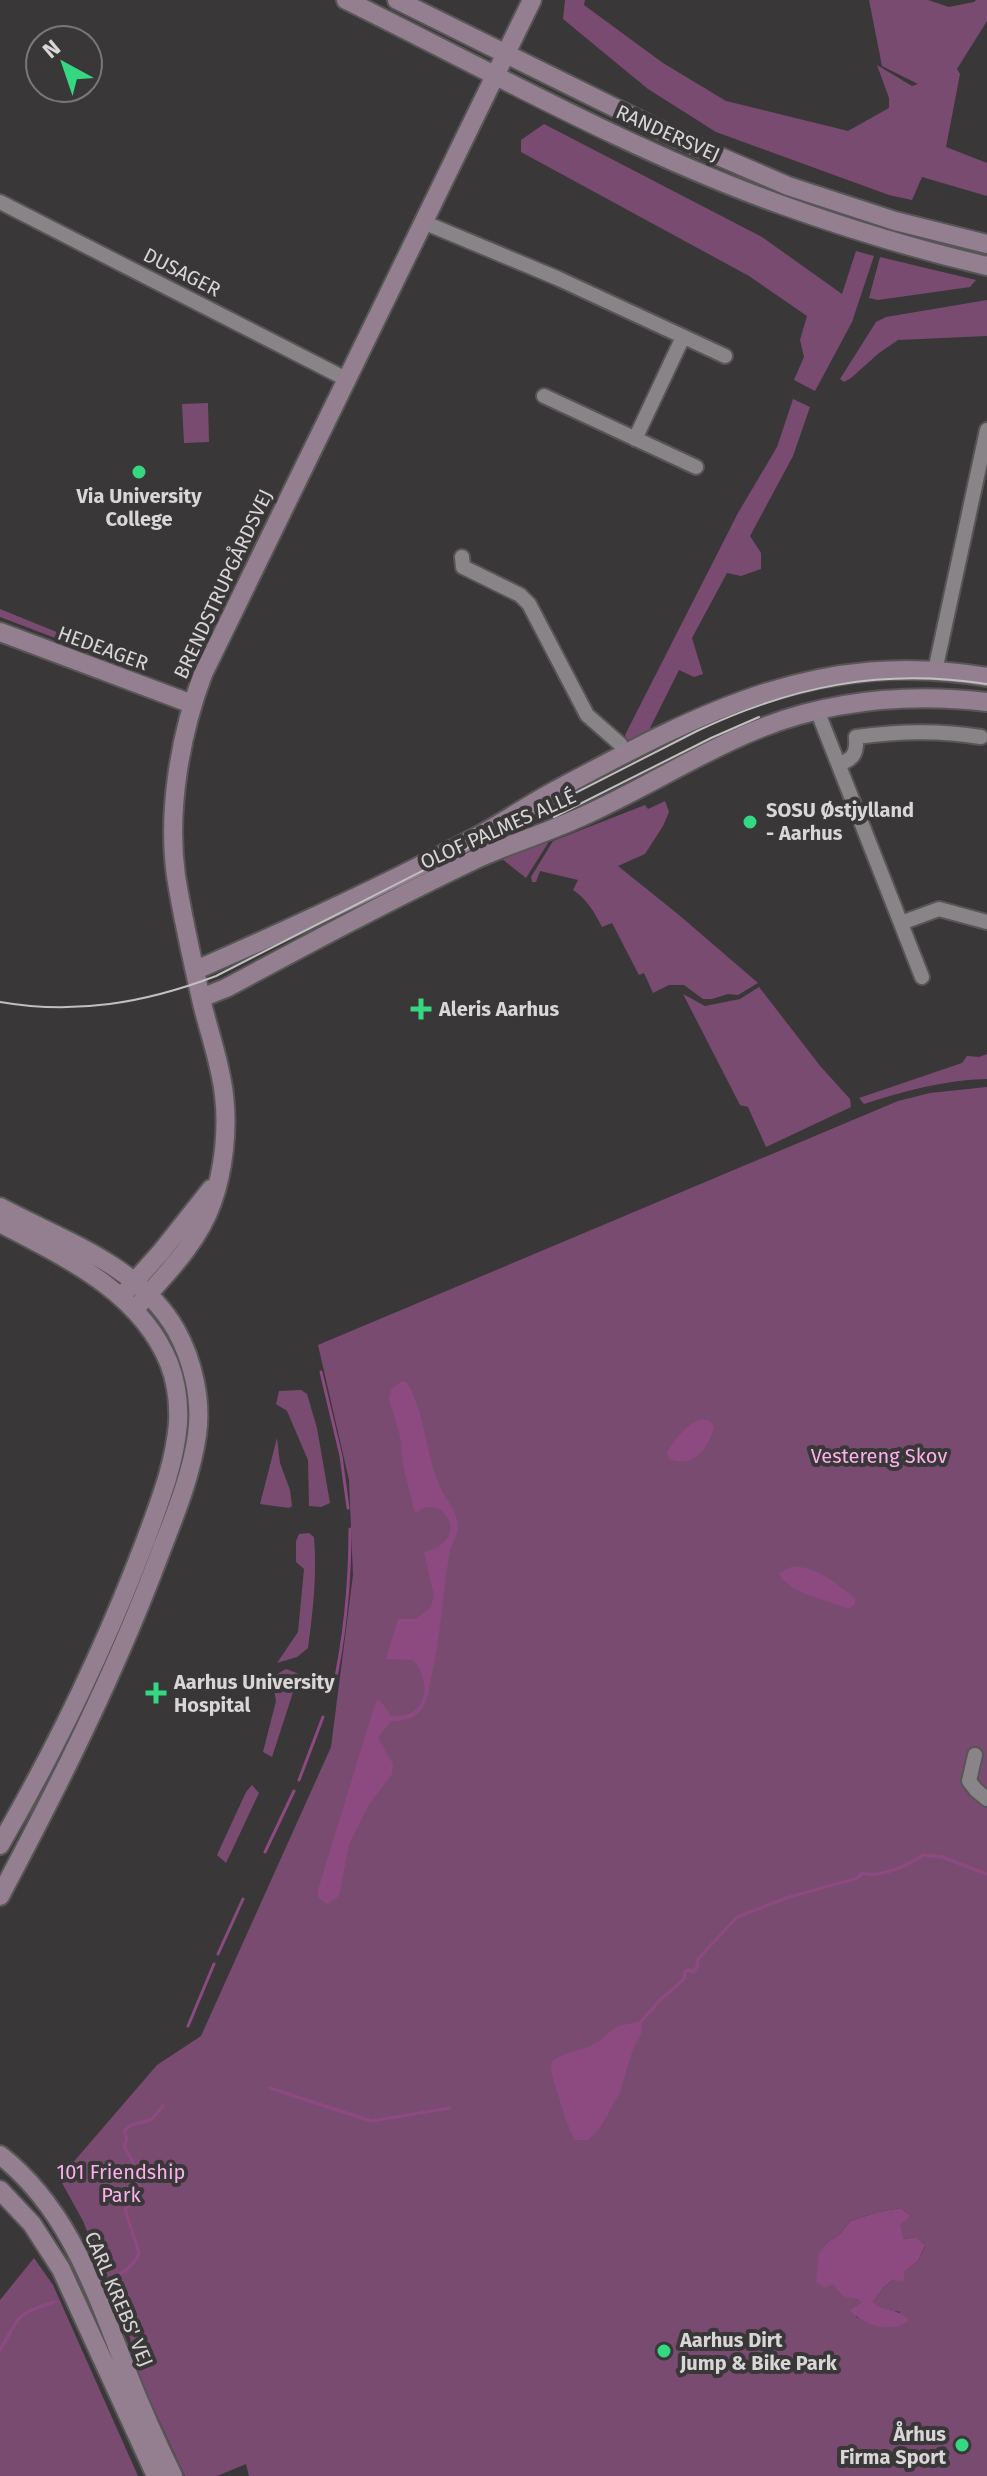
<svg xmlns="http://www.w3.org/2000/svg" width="987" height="2476" viewBox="0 0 987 2476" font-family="'Fira Sans',sans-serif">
	<rect width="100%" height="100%" fill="#3a3739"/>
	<path fill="#7a4b70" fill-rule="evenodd" d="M565 0H585L584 5 663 63 726 101 848 131 889 108V98L877 65 912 86 918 84 882 66 869 0H928L949 7 974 2 976 0H987V21L957 69 960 74 946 147 987 163V196L922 177 912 200 889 195 716 132 648 89 563 19Z
		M544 124 762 237 842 294 856 251 874 256 852 322 815 391 794 380 804 357 800 340 807 316 749 276 521 152V140Z
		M880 257 976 280 970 287 878 300 869 298Z
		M987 300V336L898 340 879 353 851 378 844 382 840 379 876 322 886 317Z
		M793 399 810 407 793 456 750 536 761 553V569L741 576 727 573 692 638 703 674 694 677 679 670 649 730 628 742 625 735 738 513 777 447Z
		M208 403 209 442 184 443 182 404Z
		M0 609 133 663 137 669 0 617Z
		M665 801 669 812 663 826 645 854 618 866 679 915 758 983 738 995 728 994 712 999H703L684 985H669L653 993 644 973 639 975 612 923 602 927C594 912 588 900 573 890L578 880 540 871 536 882H532L531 877 553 841 645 805 648 809Z
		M550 840 526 878 502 859Z
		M759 987 821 1067 850 1099 851 1107 766 1147 748 1107 740 1105 683 994 705 1006 740 999Z
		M987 1054V1079C944 1080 904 1091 864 1104L859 1098 962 1063 967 1056 979 1057Z
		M987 1087V2476H249L246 2464 217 2476H185L135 2368 130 2338 83 2221 62 2183 64 2173 157 2065 201 2036 331 1747 353 1575 349 1480 318 1345 898 1101 930 1093ZM901 2208 911 2216 899 2225 904 2239 916 2237 925 2247 918 2261 884 2287 873 2302 879 2309 901 2312 868 2323 856 2317 861 2303 859 2300C833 2294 830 2277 819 2254L828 2242 840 2234 850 2221 878 2212Z
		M301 1390 307 1394 317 1428 330 1503 321 1507 309 1506 308 1460 287 1411 276 1404 279 1391Z
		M277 1438 280 1463 290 1490 292 1506 289 1508 260 1504Z
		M309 1533 314 1537C317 1575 313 1611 308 1648L297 1657 277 1663 298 1632 304 1569 296 1562V1541L299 1534Z
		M286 1669 299 1674 272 1757 263 1752 276 1701 272 1677Z
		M252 1785 259 1793 226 1863 217 1855 246 1792Z
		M34 2258 53 2285 138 2476H0V2300Z"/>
	<path fill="#8c4a80" d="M402 1381 407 1383C425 1412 425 1450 438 1482 443 1497 458 1510 458 1527 458 1536 450 1546 449 1556 442 1596 441 1638 431 1678 429 1688 428 1699 423 1707 414 1720 405 1720 391 1721L378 1738 393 1764 392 1774 368 1806 349 1844 339 1896 327 1904 319 1898 317 1893 376 1701 380 1700 391 1716C428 1719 433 1683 413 1660L386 1659 398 1619H416L431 1607 434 1596 424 1552C449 1547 462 1525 438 1508L427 1507 415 1513 403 1465 400 1436 389 1399 391 1390Z
		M702 1419 710 1421 714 1426C708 1449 694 1469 669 1459L667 1452C676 1438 686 1424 702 1419Z
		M791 1567C816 1565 836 1584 855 1598V1604L849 1609C830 1601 787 1593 779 1573Z
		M638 2022 642 2025 641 2034 633 2049 620 2092 600 2128 588 2140H575L566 2121 552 2075 551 2063C562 2051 584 2051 598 2042 605 2037 610 2030 619 2026 625 2024 631 2024 638 2022Z
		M901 2208 911 2216 900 2225 904 2239 916 2237 925 2246 918 2261 904 2272V2281L893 2280 884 2287 873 2302C885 2314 895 2306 909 2320 891 2334 863 2326 850 2310L861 2303 859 2300 843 2296 833 2284 825 2288 816 2282 819 2253 828 2242 840 2234 850 2221 878 2212Z"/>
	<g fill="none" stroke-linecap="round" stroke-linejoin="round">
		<path stroke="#8c4a80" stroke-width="3" d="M321 1372 341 1456 348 1508
			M333 1691C345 1637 350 1585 350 1529
			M299 1780 323 1717
			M265 1852 294 1791
			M218 1954 243 1899
			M639 2024 659 2001 684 1979 685 1972 688 1970 693 1972 697 1967 698 1959 737 1917 786 1898 858 1878 862 1873C879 1878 908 1866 923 1855L942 1857 987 1874
			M188 2026 214 1964
			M270 2088 371 2121 450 2108
			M114 2277C124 2273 135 2264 139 2253L125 2209 132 2203 130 2195 138 2192 140 2188 132 2160 124 2146 127 2139 124 2131 131 2125 151 2120 163 2106
			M0 2350C21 2316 13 2315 54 2302"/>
		<g stroke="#585557" stroke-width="18">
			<path id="street" d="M0 202 346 379
				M423 222 557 278 725 356
				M544 396 696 467
				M635 439 683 337
				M462 557 463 567 520 595 529 604 587 715 620 744 627 754
				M935 671 987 430
				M817 710 922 977
				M839 764C854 759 857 753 856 737 898 731 939 730 981 737
				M901 923 939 909 987 922
				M975 1755 969 1781 976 1790 987 1799"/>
		</g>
		<g stroke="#585557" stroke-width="22">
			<path id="secondary" d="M346 0C490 71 631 151 782 205 849 229 918 250 987 266
				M397 0 672 136 788 186 895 221 987 244
				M0 632 192 704
				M196 970C290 929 383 886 474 838 503 823 529 804 558 789 700 713 819 648 987 677
				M201 998 226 988C308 944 390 900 474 860 509 844 546 833 581 817 633 794 681 764 733 740 813 702 899 692 987 702
				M0 1207C63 1241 138 1264 176 1330 193 1361 202 1400 197 1435 191 1477 174 1517 159 1556 115 1673 59 1785 0 1896
				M0 1223C64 1257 140 1291 169 1363 176 1381 179 1403 178 1423 175 1463 160 1501 146 1539 107 1642 55 1750 0 1845
				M128 1289 161 1252 211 1189
				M134 1310C163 1277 197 1245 212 1203 224 1170 228 1129 224 1095 221 1066 210 1035 203 1007 193 964 183 920 176 876 167 811 180 735 203 674L532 0
				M0 2155C69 2209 95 2291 126 2369 140 2405 156 2441 173 2476
				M0 2190 32 2224 61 2269 156 2476"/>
		</g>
		<use href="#street" stroke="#888487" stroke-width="14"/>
		<use href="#secondary" stroke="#937f8f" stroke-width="18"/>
		<path stroke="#c1bfc0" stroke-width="2" d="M554 817 711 738 759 717
			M0 1002C75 1015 145 1003 216 976L697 731C792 686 882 668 987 684"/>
	</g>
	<g fill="#33d881" stroke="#3a3739" stroke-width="3">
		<circle cx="139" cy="472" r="8"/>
		<circle cx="750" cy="822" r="8"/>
		<path d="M417 997h8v8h8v8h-8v8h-8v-8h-8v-8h8z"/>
		<path d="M152 1681h8v8h8v8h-8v8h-8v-8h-8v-8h8z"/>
		<circle cx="664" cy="2351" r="8"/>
		<circle cx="962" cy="2445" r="8"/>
	</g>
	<g text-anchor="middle" stroke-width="8" stroke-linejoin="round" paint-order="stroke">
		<g font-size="20" fill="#d8d6d7" stroke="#3a3739">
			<text transform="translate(668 133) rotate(24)" y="7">RANDERSVEJ</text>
			<text transform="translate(182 272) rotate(27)" y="7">DUSAGER</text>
			<text transform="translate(223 584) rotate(-65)" y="7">BRENDSTRUPGÅRDSVEJ</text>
			<text transform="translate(103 648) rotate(20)" y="7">HEDEAGER</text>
			<text transform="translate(498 829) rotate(-24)" y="7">OLOF PALMES ALLÉ</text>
			<text transform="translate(119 2299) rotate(67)" y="7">CARL KREBS' VEJ</text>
		</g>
		<g font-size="20" font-weight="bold" fill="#d8d6d7" stroke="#3a3739" text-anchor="start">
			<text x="139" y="503" text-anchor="middle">Via University<tspan x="139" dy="23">College</tspan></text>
			<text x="766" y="817">SOSU Østjylland<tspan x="766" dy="23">- Aarhus</tspan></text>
			<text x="439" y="1016">Aleris Aarhus</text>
			<text x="174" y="1689">Aarhus University<tspan x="174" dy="23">Hospital</tspan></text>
			<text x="680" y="2347">Aarhus Dirt<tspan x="680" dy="23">Jump &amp; Bike Park</tspan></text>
			<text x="946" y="2441" text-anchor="end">Århus<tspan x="946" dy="23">Firma Sport</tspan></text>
		</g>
		<g font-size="20" fill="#fcb1ec" stroke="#3a3739">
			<text x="879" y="1463">Vestereng Skov</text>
			<text x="121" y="2179">101 Friendship<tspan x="121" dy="23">Park</tspan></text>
		</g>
	</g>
	<g transform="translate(64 64) rotate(320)"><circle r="38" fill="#3a3739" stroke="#797778" stroke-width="2"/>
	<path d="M0-6L14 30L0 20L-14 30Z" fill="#33d881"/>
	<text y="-12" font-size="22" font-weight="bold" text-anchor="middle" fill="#d8d6d7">N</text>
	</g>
</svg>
